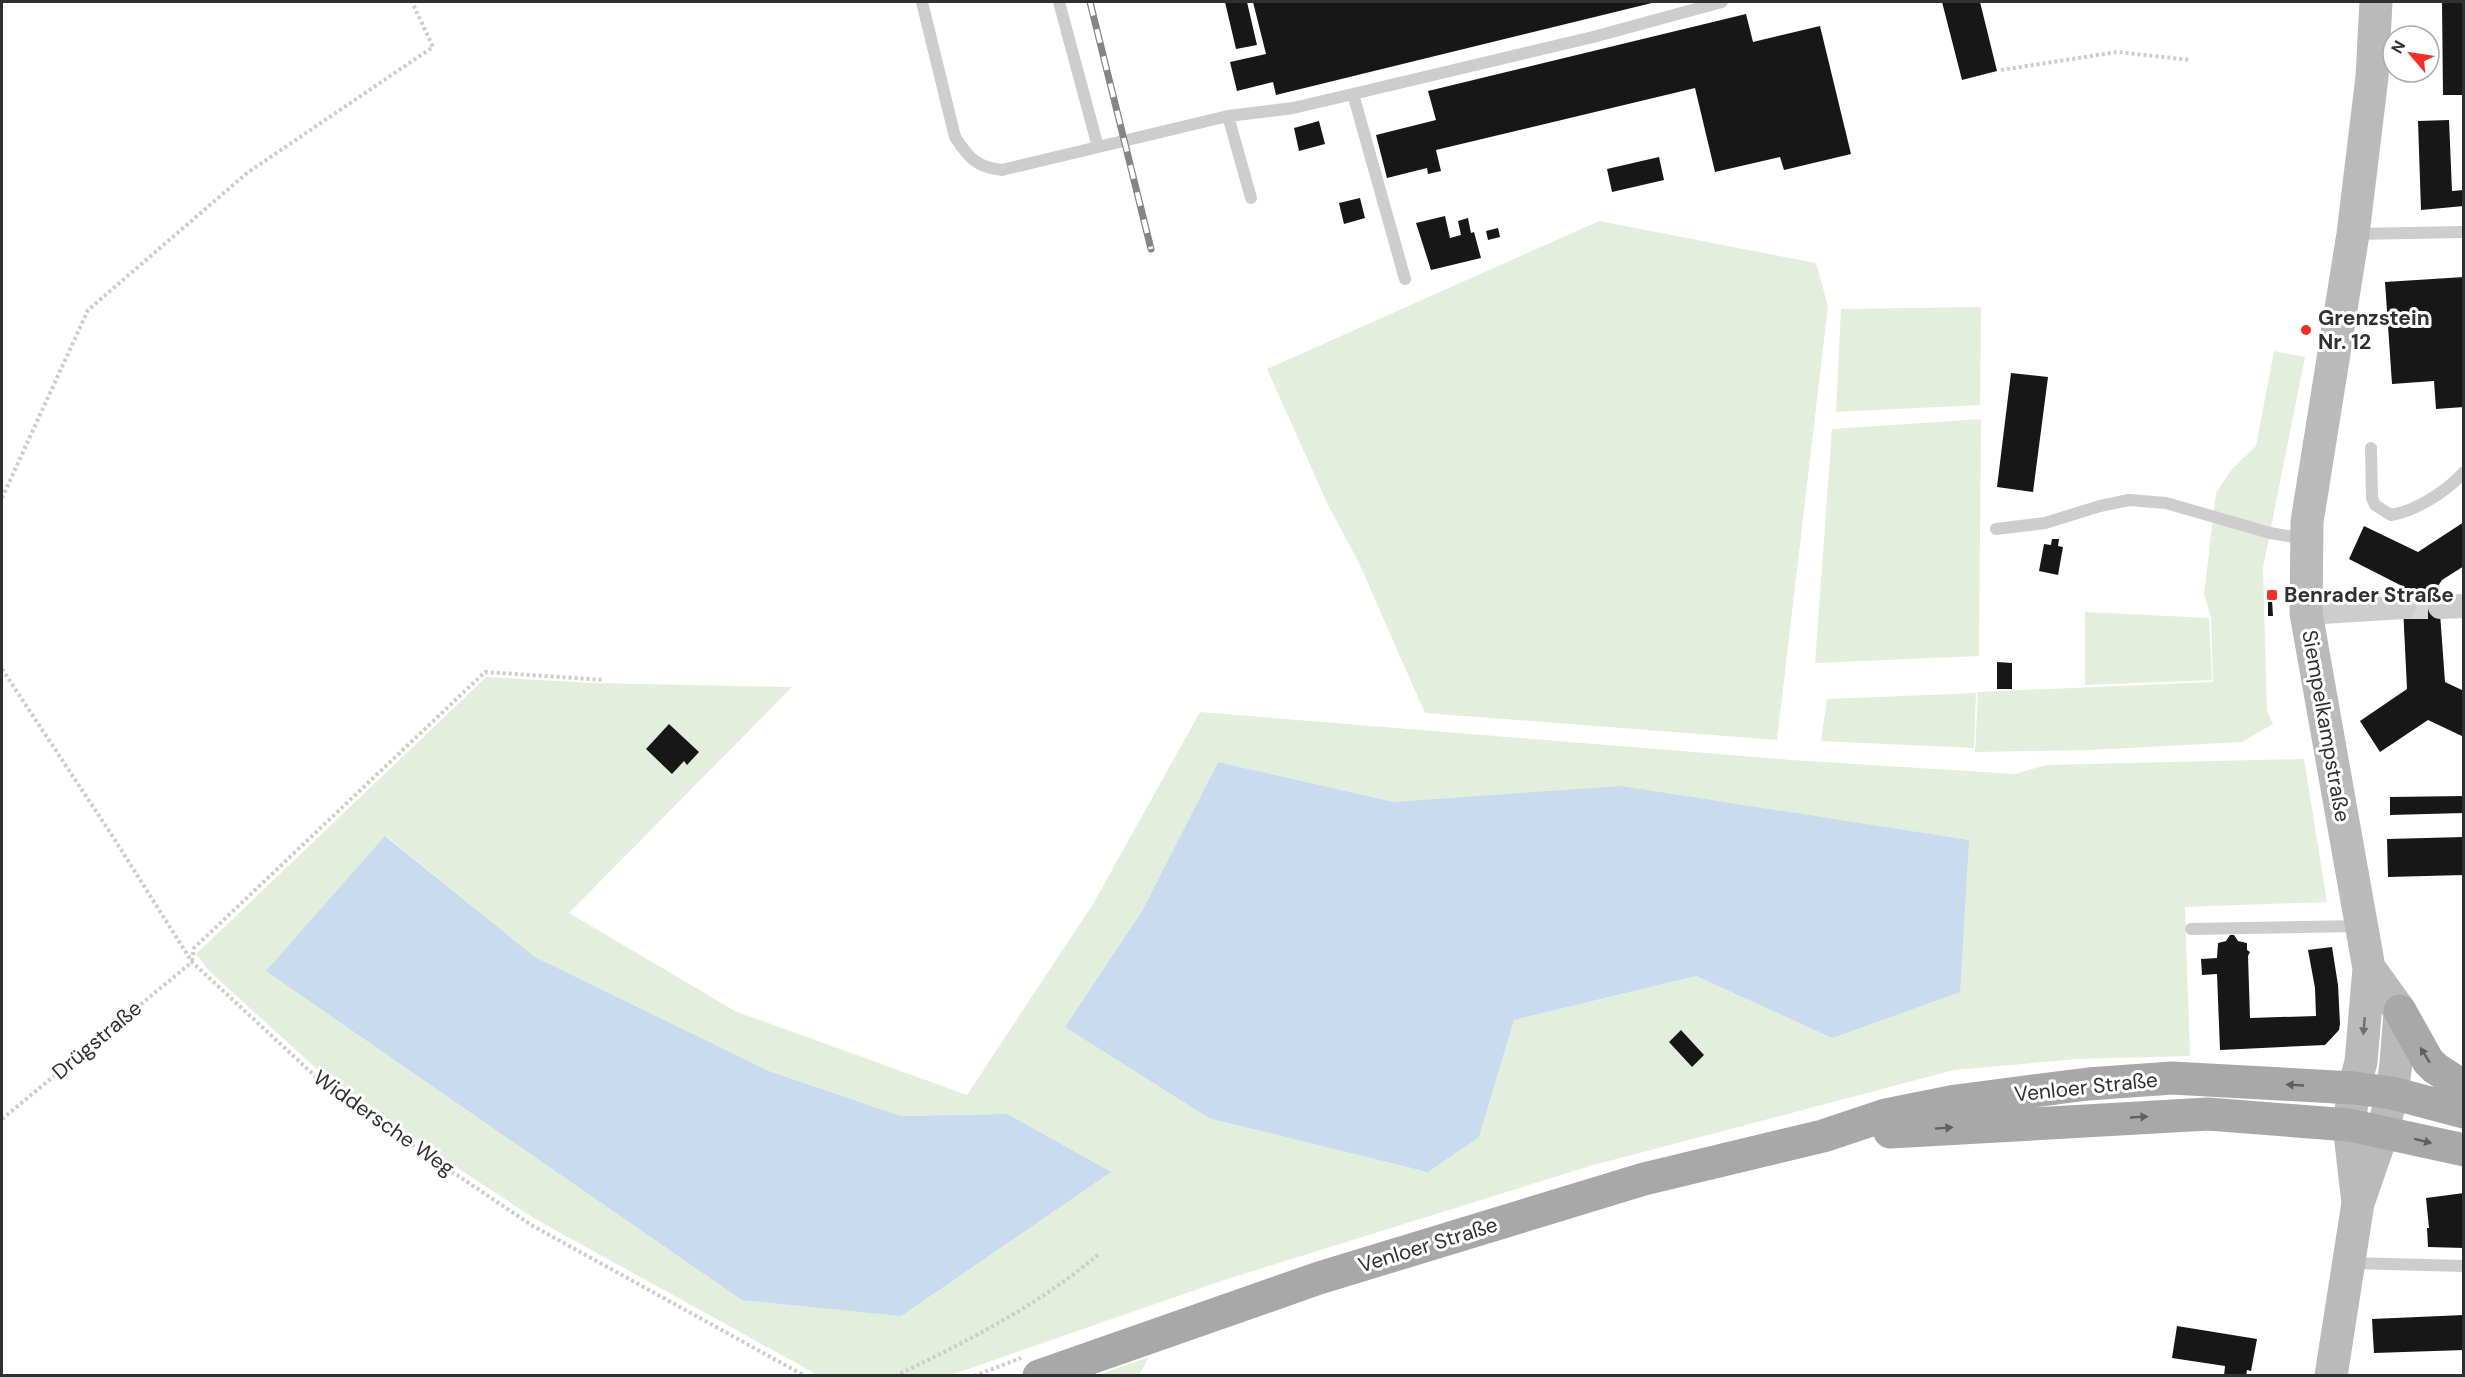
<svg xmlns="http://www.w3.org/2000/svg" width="2465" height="1377" viewBox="0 0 2465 1377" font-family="'DM Sans',sans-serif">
	<rect width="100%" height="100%" fill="#fff"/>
	<path fill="#e4eedd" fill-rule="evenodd" d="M1599 221 1816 263 1828 306 1777 740 1425 713 1358 561 1328 505 1267 369Z
		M1981 307 1980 405 1836 412 1841 309Z
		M2274 351 2305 357 2263 568 2267 711 2273 724 2242 742 2091 750 1975 752 1978 692 2213 682 2211 617 2204 594 2216 493 2232 469 2256 446Z
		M1981 419 1979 656 1815 663 1832 429Z
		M2085 612 2209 618 2212 680 2085 685Z
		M486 677 595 683 792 687 569 913 735 1011 967 1095 1093 904 1200 712 1792 760 2015 774 2046 765 2304 759 2327 902 2185 907 2190 1056 2078 1059 1954 1070 1590 1166 1224 1280 948 1376 818 1375 535 1219 341 1091 209 971 196 954ZM1218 762 1394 802 1831 819 1969 840 1832 1038 1696 976 1514 1020 1479 1137 1065 1027 1142 911ZM386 836 535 957 769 1071 901 1116 1007 1114 742 1300Z
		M1976 693 1974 748 1821 741 1827 699Z
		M1149 1357 1139 1375H1098Z"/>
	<path fill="#c8dbef" d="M1218 762 1394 802 1621 786 1969 840 1960 992 1832 1038 1696 976 1514 1020 1479 1137 1428 1172 1209 1118 1065 1027 1142 911Z
		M385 836 535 957 769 1071 901 1116 1007 1114 1111 1172 901 1316 742 1300 266 971Z"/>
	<path fill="#171717" d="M1225 2H1247L1257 45 1236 49Z
		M1253 2H1656L1276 95 1273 82 1237 91 1230 62 1266 54Z
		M1942 2H1980L1997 71 1962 80Z
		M2442 2H2464V95H2443Z
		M1746 14 1753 42 1820 26 1851 154 1784 170 1780 157 1715 172 1695 88 1436 150 1441 171 1428 174 1427 168 1387 178 1376 135 1436 120 1428 91Z
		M2449 120 2452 191 2464 190V206L2421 210 2418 121Z
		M1319 121 1325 144 1299 151 1294 128Z
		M1659 157 1664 180 1612 192 1607 169Z
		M1360 198 1365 218 1344 224 1339 203Z
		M1445 216 1450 238 1461 235 1458 221 1468 218 1471 233 1474 232 1481 258 1431 270 1416 223Z
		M1498 228 1500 237 1488 240 1486 231Z
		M2464 277V407L2436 409 2434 381 2392 384 2385 282Z
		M2011 373 2048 377 2033 492 1997 487Z
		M2464 522V566L2442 580 2438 586 2445 682 2464 691V737L2428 720 2380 752 2360 721 2407 689 2402 586 2349 559 2364 526 2418 552Z
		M2052 539H2059L2058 546 2063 547 2058 575 2039 571 2044 544 2051 545Z
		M2268 600H2272L2273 616H2268Z
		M1997 662 2012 663V689H1997Z
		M669 724 699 752 687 765 684 761 672 774 646 749Z
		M2464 796V813L2390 815V797Z
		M2464 837V875L2388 877 2387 839Z
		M2230 935H2234L2238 941 2247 943V950L2250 952 2248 956 2250 1018 2316 1016 2315 988 2308 950 2332 947 2338 985 2340 1024 2339 1030 2325 1045 2220 1050 2217 974 2202 975 2201 959 2217 958 2218 943 2226 941Z
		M1681 1030 1704 1055 1692 1067 1669 1042Z
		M2464 1193V1248L2428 1247 2427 1228H2429L2426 1198Z
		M2464 1315V1350L2374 1353 2372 1319Z
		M2177 1326 2257 1339 2251 1371 2247 1370 2246 1376H2224L2225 1366 2172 1358Z"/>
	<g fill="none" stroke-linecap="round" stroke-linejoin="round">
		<path stroke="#d6d6d6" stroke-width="24" stroke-dasharray="24 12" stroke-linecap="butt" d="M2404 607H2440"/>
		<path stroke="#cdcdcd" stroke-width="4" stroke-dasharray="3 3" stroke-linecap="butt" d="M2001 70 2117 52 2190 60
			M2 498 88 310 247 173 433 47 412 2
			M2 669 113 837 192 962 329 1089 533 1226 805 1376
			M192 961 194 948 485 672 604 680
			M2 1119 192 962
			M895 1376C968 1341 1039 1305 1100 1253
			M974 1376 1021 1358"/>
		<path stroke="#cdcdcd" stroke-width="12" d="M922 2 955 137C969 158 976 167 1002 170L1228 116
			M1059 2 1098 147
			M1353 94 1405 279
			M1251 198 1228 116 1293 108 1353 94 1593 37 1722 2
			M2355 234 2464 232
			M2371 448 2372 498 2375 505 2391 515C2416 511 2447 491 2464 472
			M1996 529 2045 523 2100 506 2129 500 2166 503 2270 533 2306 539
			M2191 929 2360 926
			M2350 1263 2464 1266"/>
		<path stroke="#cdcdcd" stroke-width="24" d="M2440 607 2464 606
			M2306 613 2404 607"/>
		<path stroke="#bababa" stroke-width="33" d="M2358 1203 2349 1125 2354 1088 2361 1062 2369 968 2306 613 2307 522 2353 234 2372 77 2376 2
			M2331 1376 2358 1203 2383 1131 2392 1093 2396 1063 2400 1011 2369 968"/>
		<path stroke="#a8a8a8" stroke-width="33" d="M2400 1011 2428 1061 2435 1068 2464 1087
			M1890 1132 2208 1114 2349 1125 2464 1150
			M1039 1376 1319 1278 1644 1179 1823 1136 1886 1115 1956 1101 2088 1084 2172 1078 2354 1088 2392 1093 2464 1112"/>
		<g stroke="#858585" stroke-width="7">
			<path id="rail" d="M1090 2 1151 249"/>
		</g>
		<use href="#rail" stroke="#fff" stroke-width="4.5" stroke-dasharray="14" stroke-linecap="butt"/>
	</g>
	<defs><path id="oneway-solid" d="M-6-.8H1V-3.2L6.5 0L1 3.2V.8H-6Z" transform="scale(1.5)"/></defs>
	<use fill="#6e6e6e" href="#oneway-solid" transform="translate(2364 1026) rotate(95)"/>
	<g fill="#606060">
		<use href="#oneway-solid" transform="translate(2425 1055) rotate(-122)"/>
		<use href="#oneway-solid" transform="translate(2295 1085) rotate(-177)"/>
		<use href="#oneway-solid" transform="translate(2139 1117) rotate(-3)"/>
		<use href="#oneway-solid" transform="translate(1944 1128) rotate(-4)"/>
		<use href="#oneway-solid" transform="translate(2423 1141) rotate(14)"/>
	</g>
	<g fill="#f22f27" stroke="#fff" stroke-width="2">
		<circle cx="2306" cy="330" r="6"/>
		<rect x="2266" y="589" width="12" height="12" rx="3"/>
	</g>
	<g text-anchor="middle" stroke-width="6" stroke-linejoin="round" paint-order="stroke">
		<g font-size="21" font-weight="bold" fill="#303030" stroke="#fff" text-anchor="start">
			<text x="2318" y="325">Grenzstein<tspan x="2318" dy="24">Nr. 12</tspan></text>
			<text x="2284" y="602">Benrader Straße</text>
		</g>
		<g font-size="21" fill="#303030" stroke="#fff">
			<text transform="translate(2326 726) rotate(80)" y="7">Siempelkampstraße</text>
			<text transform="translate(97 1040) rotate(-40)" y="7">Drügstraße</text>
			<text transform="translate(2086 1087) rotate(-6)" y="7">Venloer Straße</text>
			<text transform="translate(384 1123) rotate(35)" y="7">Widdersche Weg</text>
			<text transform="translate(1428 1245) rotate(-17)" y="7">Venloer Straße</text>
		</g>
	</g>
	<rect width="2465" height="1377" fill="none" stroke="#303030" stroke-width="6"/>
	<g transform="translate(2411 54) rotate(299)"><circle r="28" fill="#ffffff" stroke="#acacac" stroke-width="1.5"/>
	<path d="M0-4.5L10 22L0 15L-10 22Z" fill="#f22f27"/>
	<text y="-9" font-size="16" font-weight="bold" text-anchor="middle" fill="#303030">N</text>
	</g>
</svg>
